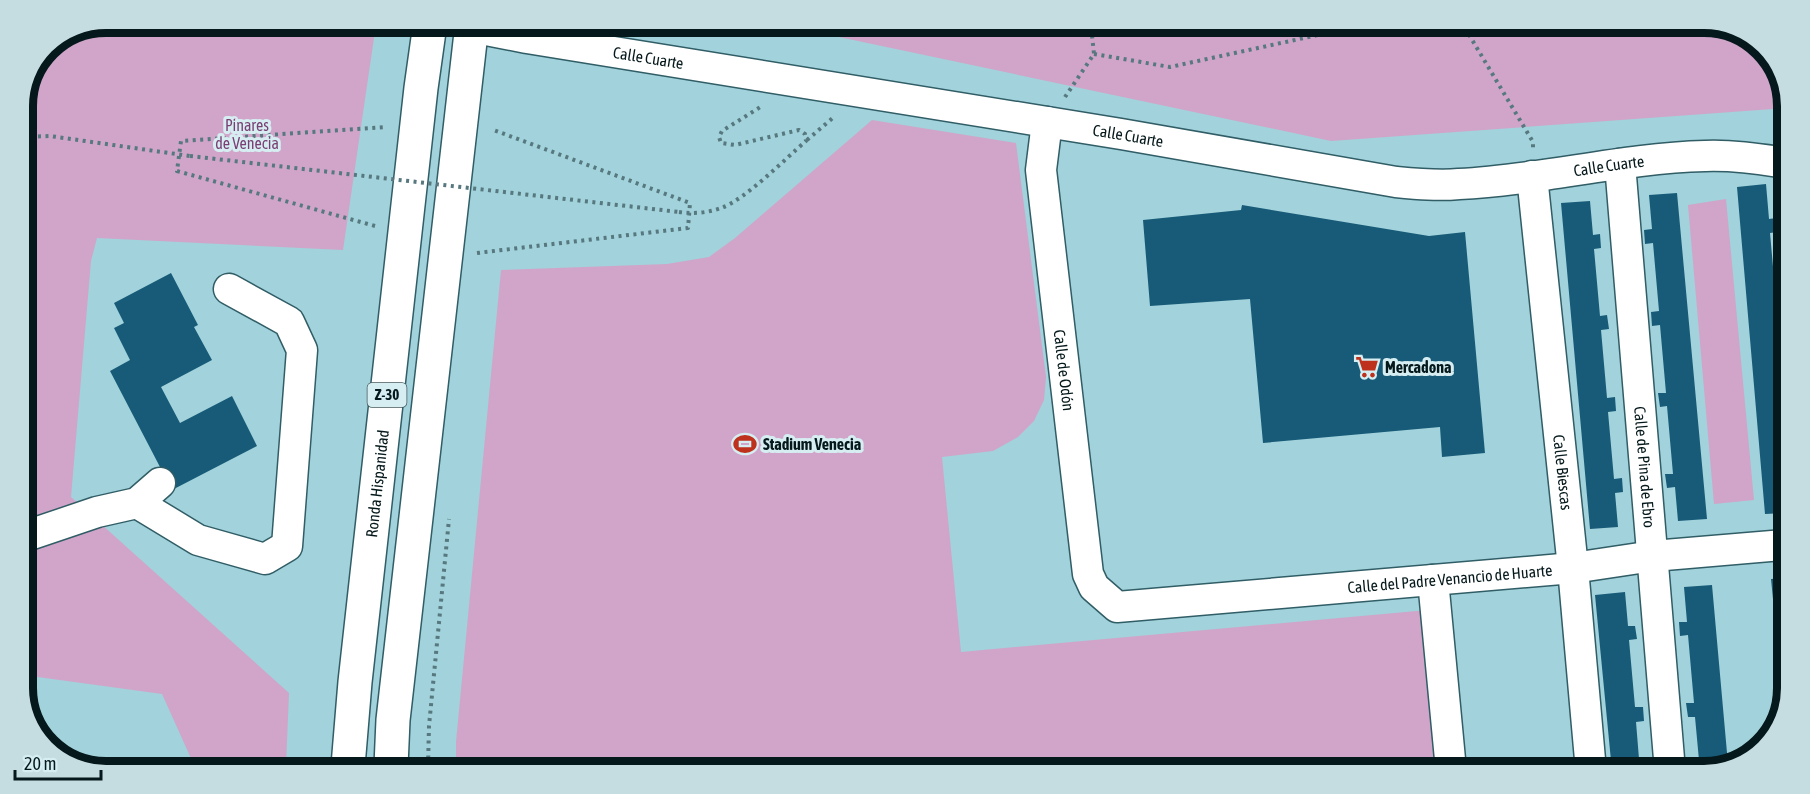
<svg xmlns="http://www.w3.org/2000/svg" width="1810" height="794" viewBox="0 0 1810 794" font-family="'Asap Condensed',sans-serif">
	<rect width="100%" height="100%" fill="#a2d2db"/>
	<path fill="#d0a5c9" d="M106 23 376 24 343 250 97 238 91 261 71 497 289 693 286 766 194 765 162 694 23 675V101L47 47Z
		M782 25 1736 29 1773 59 1787 101V108L1331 141Z
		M872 120 1016 143 1046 377 1044 400 1034 421 1018 437 993 451 942 457 961 652 1450 608 1465 771 456 767V742L501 270 667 264 709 257 735 238Z
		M1726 199 1754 500 1714 504 1688 205Z"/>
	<path fill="#175b78" d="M1766 184 1769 219 1776 218 1778 232 1770 233 1776 300H1783L1785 314H1777L1783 382H1784L1783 513 1765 514 1737 187Z
		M1677 193 1707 519 1678 521 1675 487 1667 488 1665 474H1673L1667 406 1660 407 1658 393H1666L1660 325 1652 326 1651 312 1659 311 1653 243 1645 244 1644 230 1652 229 1649 195Z
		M1590 201 1593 235 1600 234 1601 248 1594 249 1600 316 1607 315 1609 329 1601 330 1607 398 1615 397 1616 411 1608 412 1614 479 1622 478 1623 492 1615 493 1618 527 1590 529 1561 203Z
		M1242 205 1429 236 1465 232 1485 453 1442 457 1440 427 1263 443 1250 299 1150 306 1143 220 1241 210Z
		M171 273 198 325 194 327 212 360 161 387 180 423 232 396 257 446 172 490 110 371 130 360 114 328 124 323 114 303Z
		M1782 578V670H1780L1771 579Z
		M1712 585 1728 764 1700 771 1695 717H1688L1686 703H1694L1688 635 1680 636 1679 622H1687L1684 587Z
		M1625 592 1628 626H1635L1637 639 1629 640 1635 707H1643L1644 721 1636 722 1640 771H1612L1595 595Z"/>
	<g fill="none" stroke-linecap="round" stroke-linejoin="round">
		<g stroke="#305d66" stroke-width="33">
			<g id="minor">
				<path id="s1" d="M471 27 527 38 1121 134 1396 182C1417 184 1438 186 1459 184 1542 180 1622 158 1705 156 1733 155 1759 159 1787 163"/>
				<path id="s2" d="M1047 122 1041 170 1088 574 1094 587 1117 607 1573 568 1653 556 1783 545"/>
				<path id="s3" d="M1620 164 1670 771"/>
				<path id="s4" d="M1532 176 1573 568 1591 771"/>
				<path d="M137 503 198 540 265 559 287 546 302 350 289 322 229 289"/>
				<path d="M23 537 97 512 137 503 160 483"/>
				<path d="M1433 580 1451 770"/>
			</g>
		</g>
		<g stroke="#305d66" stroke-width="36">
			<g id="highway">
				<path id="s5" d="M348 766 355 682 421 88 430 24"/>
				<path d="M391 766 393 720 472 24"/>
			</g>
		</g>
		<path stroke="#56787e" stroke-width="4" stroke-dasharray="3 4.5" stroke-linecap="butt" d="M365 24 397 31
			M1465 28 1533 142V150
			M1094 54 1170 67 1355 27
			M1065 97 1094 54 1091 26
			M23 137 50 136 190 156
			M807 140 835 116
			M679 212C693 214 707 213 721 208 745 200 786 158 806 141L805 134 799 130 735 145 721 143 719 137 722 131 762 106
			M375 226 177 171 181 141 386 127
			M477 253 688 228 690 203 491 129
			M428 766 429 726 449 519"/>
		<use href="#minor" stroke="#fff" stroke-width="30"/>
		<use href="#highway" stroke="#fff" stroke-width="33"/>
		<path stroke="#56787e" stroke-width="4" stroke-dasharray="3 4.5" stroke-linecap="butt" d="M190 156 679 212"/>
	</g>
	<defs>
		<g id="supermarket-bare" transform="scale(1.8)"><path d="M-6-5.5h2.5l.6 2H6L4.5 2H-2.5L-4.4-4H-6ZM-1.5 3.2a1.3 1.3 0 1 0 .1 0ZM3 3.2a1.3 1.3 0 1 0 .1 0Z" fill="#bd311d" stroke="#d6eef2" stroke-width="2.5" paint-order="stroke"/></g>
		<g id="stadium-bare" transform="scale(1.8)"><path d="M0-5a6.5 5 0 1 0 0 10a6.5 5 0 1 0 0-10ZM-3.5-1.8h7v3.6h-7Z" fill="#bd311d" stroke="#d6eef2" stroke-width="2.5" paint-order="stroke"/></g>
	</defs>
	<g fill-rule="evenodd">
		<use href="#supermarket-bare" x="1367" y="367"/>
		<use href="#stadium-bare" x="745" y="444"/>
	</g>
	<g text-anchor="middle" stroke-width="6" stroke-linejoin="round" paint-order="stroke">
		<rect fill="#d6eef2" stroke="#44585c" stroke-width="1.5" x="367.5" y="383" width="39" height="24" rx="4.5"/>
		<g font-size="15" font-weight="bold" fill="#05181b">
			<text x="387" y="400">Z-30</text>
		</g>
		<g font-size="16" fill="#05181b" stroke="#d6eef2">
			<text dy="6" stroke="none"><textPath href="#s1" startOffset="180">Calle Cuarte</textPath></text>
			<text dy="6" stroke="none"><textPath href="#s1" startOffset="666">Calle Cuarte</textPath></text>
			<text dy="6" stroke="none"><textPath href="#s1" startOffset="1152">Calle Cuarte</textPath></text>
			<text dy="6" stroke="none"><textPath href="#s2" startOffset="250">Calle de Odón</textPath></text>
			<text dy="6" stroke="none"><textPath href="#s3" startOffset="304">Calle de Pina de Ebro</textPath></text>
			<text dy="6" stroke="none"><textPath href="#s4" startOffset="298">Calle Biescas</textPath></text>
			<text dy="6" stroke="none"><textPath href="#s5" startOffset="284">Ronda Hispanidad</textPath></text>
			<text dy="6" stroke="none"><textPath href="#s2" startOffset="834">Calle del Padre Venancio de Huarte</textPath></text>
		</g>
		<g font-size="16" fill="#7a3e73" stroke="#d6eef2">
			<text x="247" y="131">Pinares<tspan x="247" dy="18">de Venecia</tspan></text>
		</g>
		<g font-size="16" font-weight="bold" fill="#05181b" stroke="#d6eef2" text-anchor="start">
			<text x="1385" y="373">Mercadona</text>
			<text x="763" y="450">Stadium Venecia</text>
		</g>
	</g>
	<path d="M0 0H1810V794H0ZM106 33H1704A73 73 0 0 1 1777 106V688A73 73 0 0 1 1704 761H106A73 73 0 0 1 33 688V106A73 73 0 0 1 106 33Z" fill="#c5dde1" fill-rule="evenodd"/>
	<path fill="none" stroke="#05181b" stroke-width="8" d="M106 33H1704A73 73 0 0 1 1777 106V688A73 73 0 0 1 1704 761H106A73 73 0 0 1 33 688V106A73 73 0 0 1 106 33Z"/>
	<path d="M15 770v9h86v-9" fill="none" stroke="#05181b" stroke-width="3"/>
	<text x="24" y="770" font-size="18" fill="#05181b" stroke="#d6eef2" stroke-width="4.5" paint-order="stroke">20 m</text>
</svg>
